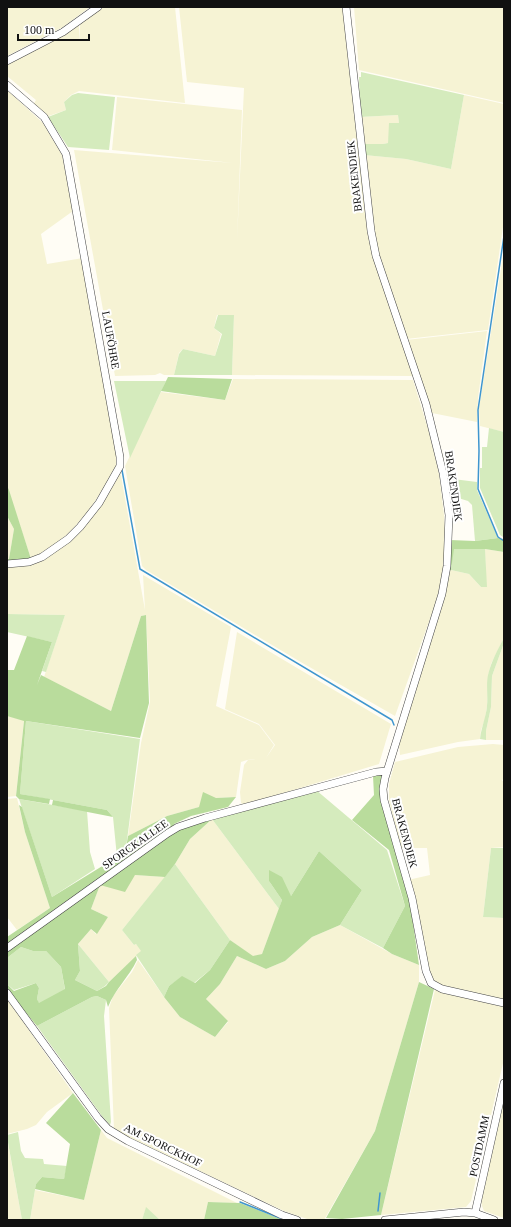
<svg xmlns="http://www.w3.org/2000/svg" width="511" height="1227" viewBox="0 0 511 1227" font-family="'Times New Roman',serif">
	<rect width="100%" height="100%" fill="#fffdf5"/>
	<path fill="#f6f3d4" d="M7 7H90L63 27 7 56Z
		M101 7H175L185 103 79 91 71 95 64 102 66 110 46 117 33 105 36 100 7 76V64L76 25 79 26 80 43V24Z
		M179 7H344L348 42V61L353 85 368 231 413 376 232 375 234 315H217L214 328 221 334 215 356 183 349 179 353 174 375H164L160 373 155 375 115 376 74 150 233 163 112 150 117 97 242 110 237 241 244 88 187 82Z
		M354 7H504V103L359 70Z
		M7 90 43 123 62 155 73 211 41 234 47 264 83 258 118 457 116 466 105 486 89 510 71 531 59 541 46 551 31 559 7 486Z
		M464 95 504 104V220L488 330 406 339 378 255 364 155 406 159 451 169Z
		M398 115 399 123 389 138 388 143 383 144H364L360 117Z
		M504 250V432L480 426 479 408Z
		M487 331 478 398 477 422 432 413 406 340Z
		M233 379 413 380 429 432 439 474 444 515 445 540 444 571 435 605 395 716 299 661 146 570 142 566 125 466 161 392 225 400Z
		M120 470 145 610 143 575 231 627 216 706 259 725 274 745 266 758 247 760 241 762 236 797 216 798 199 807 167 816 128 836 141 743 150 702 146 615 141 616 111 711 44 677 65 615 7 614V566L30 564 69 540Z
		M7 516 14 529 9 559H7Z
		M485 549 504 552V638L491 664 488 676 487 706 485 719 481 730 480 739 458 742 400 755 399 743 448 571 451 570 469 574 481 587H486Z
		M237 632 391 724 379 764 244 805 241 803 240 792 244 765 248 760 266 758 275 745 259 724 225 709Z
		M504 643V740H486V731L491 707 492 676Z
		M7 716 24 720 16 796 7 797Z
		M493 744 504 745V777L502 781H504V847L491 848 483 917 504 918V1000L435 984 430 977 408 880 430 875 427 848H401L389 800V784L395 762 458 747Z
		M17 798 25 832 50 908 17 930 7 917V799Z
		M212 819 279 909 262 954 253 957 230 940 175 864 190 839Z
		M135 875 165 877 122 930 134 945 136 944 142 951 109 982 78 944 91 929 96 934 108 917 91 909 100 885Z
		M340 925 392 954 419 965V982L375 1131 324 1220H310L284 1211 114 1130 109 1008 113 996 132 972 138 960 164 997 180 1017 215 1037 228 1022 206 999 220 984 237 956 266 969 285 961 312 937Z
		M435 990 504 1007V1059L471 1201 466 1207 381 1215Z
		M7 999 73 1093 47 1112 36 1125 27 1129 7 1134Z
		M504 1099V1218L484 1211 482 1206 481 1200Z
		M101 1130 107 1138 237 1203 208 1202 204 1220H160L146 1208 142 1220H30L35 1190 84 1200Z
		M7 1138 22 1220H7Z"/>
	<path fill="#d5ebbd" d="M361 72 464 95 451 169 406 159 364 155V144H383L388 143 389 123H399L398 115 360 117 359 77H361Z
		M78 93 115 97 109 150 68 147 48 117 66 110 64 102 72 95Z
		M218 315H234L232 375H174L179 354 183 349 215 356 222 334 214 328Z
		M114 381H166L130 458Z
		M489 428 504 432V539L503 537 500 535 480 488V468H482V447H487Z
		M453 479 477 482V490L498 538 475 541 472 505 468 501 455 497Z
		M453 549H485L487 587H481L469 574 451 570Z
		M7 614 65 615 46 672 42 671 52 642 7 632Z
		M504 638V643L492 676 491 707 486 731V740L480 739C481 728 486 717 487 706 488 696 486 685 488 675 491 662 498 649 504 638Z
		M26 721 140 739 126 848 117 857 113 817 107 810 20 794Z
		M316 790 387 850 405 906 383 948 340 925 362 890 319 851 291 896 269 881 282 900 279 909 212 819Z
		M19 799 87 811 90 852 95 869 52 897Z
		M491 848H504V918L483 917Z
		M175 864 230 940 210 970 194 983 182 977 169 986 164 997 136 955 141 951 136 944 134 945 122 930Z
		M78 944 109 982 105 986 97 991 75 980 80 971Z
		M21 947 33 951H46L61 967 65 990 39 1004 37 999 39 988 36 983 14 990 7 984V958Z
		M97 996 106 1000 104 1016 111 1122 110 1125 102 1116 37 1026 92 997Z
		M18 1132 21 1151 25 1158 43 1159 44 1164 67 1166 64 1179 42 1177 36 1184 30 1220H22L7 1137V1135Z
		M146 1207 160 1220H142Z"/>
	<path fill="#b9dc9c" d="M168 377 232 379 225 400 161 391Z
		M7 486 9 490 31 559 7 562V559H9L14 529 7 516Z
		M498 538 504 539V552L485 549H454L451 570 448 571 450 540 475 541Z
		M146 615 149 703 140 738 26 721 20 794 50 799 49 804 19 799 16 796 24 721 7 716V670H14L27 636 52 642 37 685 41 675 111 711 141 616Z
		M383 775 380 789 410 902 419 965 392 954 383 948 405 906 389 850 352 820 374 795 373 776Z
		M203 792 216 798 236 797 228 807 191 816 174 824 178 830 191 824 212 819 190 839 175 864 165 877 135 875 125 892 100 885 91 909 108 917 97 934 91 929 78 944 80 971 75 980 97 991 106 986 109 982 136 956 137 960C129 977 115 989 108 1007L106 1000 97 996 92 997 37 1026 7 990V984L14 991 36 983 39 988 37 999 39 1003 65 989 61 967 46 951H33L21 947 7 958V937L50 908 25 832 19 805 22 807 52 897 117 857 126 848 128 836 167 816 199 807Z
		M53 800 107 810 113 817 52 805Z
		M319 851 362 890 340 925 312 937 285 961 266 969 237 956 220 984 206 999 228 1021 215 1037 180 1017 164 997 169 986 182 976 195 983 210 970 230 940 253 956 262 954 282 900 269 881V870L282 877 291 896Z
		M419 982 434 989 381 1215 342 1219 326 1218 375 1131Z
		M73 1093 101 1130 84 1200 35 1189 36 1184 42 1177 64 1179 70 1144 46 1123Z
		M208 1202 240 1203 283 1220H204Z"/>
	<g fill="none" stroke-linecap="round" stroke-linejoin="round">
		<path stroke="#3f96cf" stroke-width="1.5" d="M504 236 478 410 479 451 478 489 498 537 504 541
			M122 470 140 569 392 720 394 725
			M240 1202 285 1220
			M378 1211 380 1193"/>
		<g stroke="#444" stroke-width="8">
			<path id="minor" d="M346 7 371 231 376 256 426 404 443 473 449 515 447 566 442 594 385 778 383 789 384 800 412 898 426 971 431 983 442 989 504 1003
				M7 61 63 32 98 7
				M7 85 44 117 66 154 120 457V466L99 503 80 527 68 539 42 557 29 562 7 564
				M7 948 168 833 178 827 205 818 376 772 387 771
				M7 993 98 1118 108 1129 128 1141 282 1215 297 1220
				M475 1213 504 1083
				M385 1220 464 1212 475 1213 494 1220"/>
		</g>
		<use href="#minor" stroke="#fff" stroke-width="7"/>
	</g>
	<g text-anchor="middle" stroke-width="4" stroke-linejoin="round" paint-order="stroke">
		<g font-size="11" fill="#111" stroke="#fff">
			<text transform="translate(354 176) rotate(-96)" y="4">BRAKENDIEK</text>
			<text transform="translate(111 340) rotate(80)" y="4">LAUFÖHRE</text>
			<text transform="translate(454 486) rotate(82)" y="4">BRAKENDIEK</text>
			<text transform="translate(405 833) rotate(75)" y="4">BRAKENDIEK</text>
			<text transform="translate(135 844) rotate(-35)" y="4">SPORCKALLEE</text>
			<text transform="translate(163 1145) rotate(26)" y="4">AM SPORCKHOF</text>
			<text transform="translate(479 1146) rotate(-78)" y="4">POSTDAMM</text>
		</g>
	</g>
	<rect width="511" height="1227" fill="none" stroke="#111111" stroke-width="16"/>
	<path d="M18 34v6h71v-6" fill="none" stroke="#111111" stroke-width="2"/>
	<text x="24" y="34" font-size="12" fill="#111111" stroke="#ffffff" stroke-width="3" paint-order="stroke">100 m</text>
</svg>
